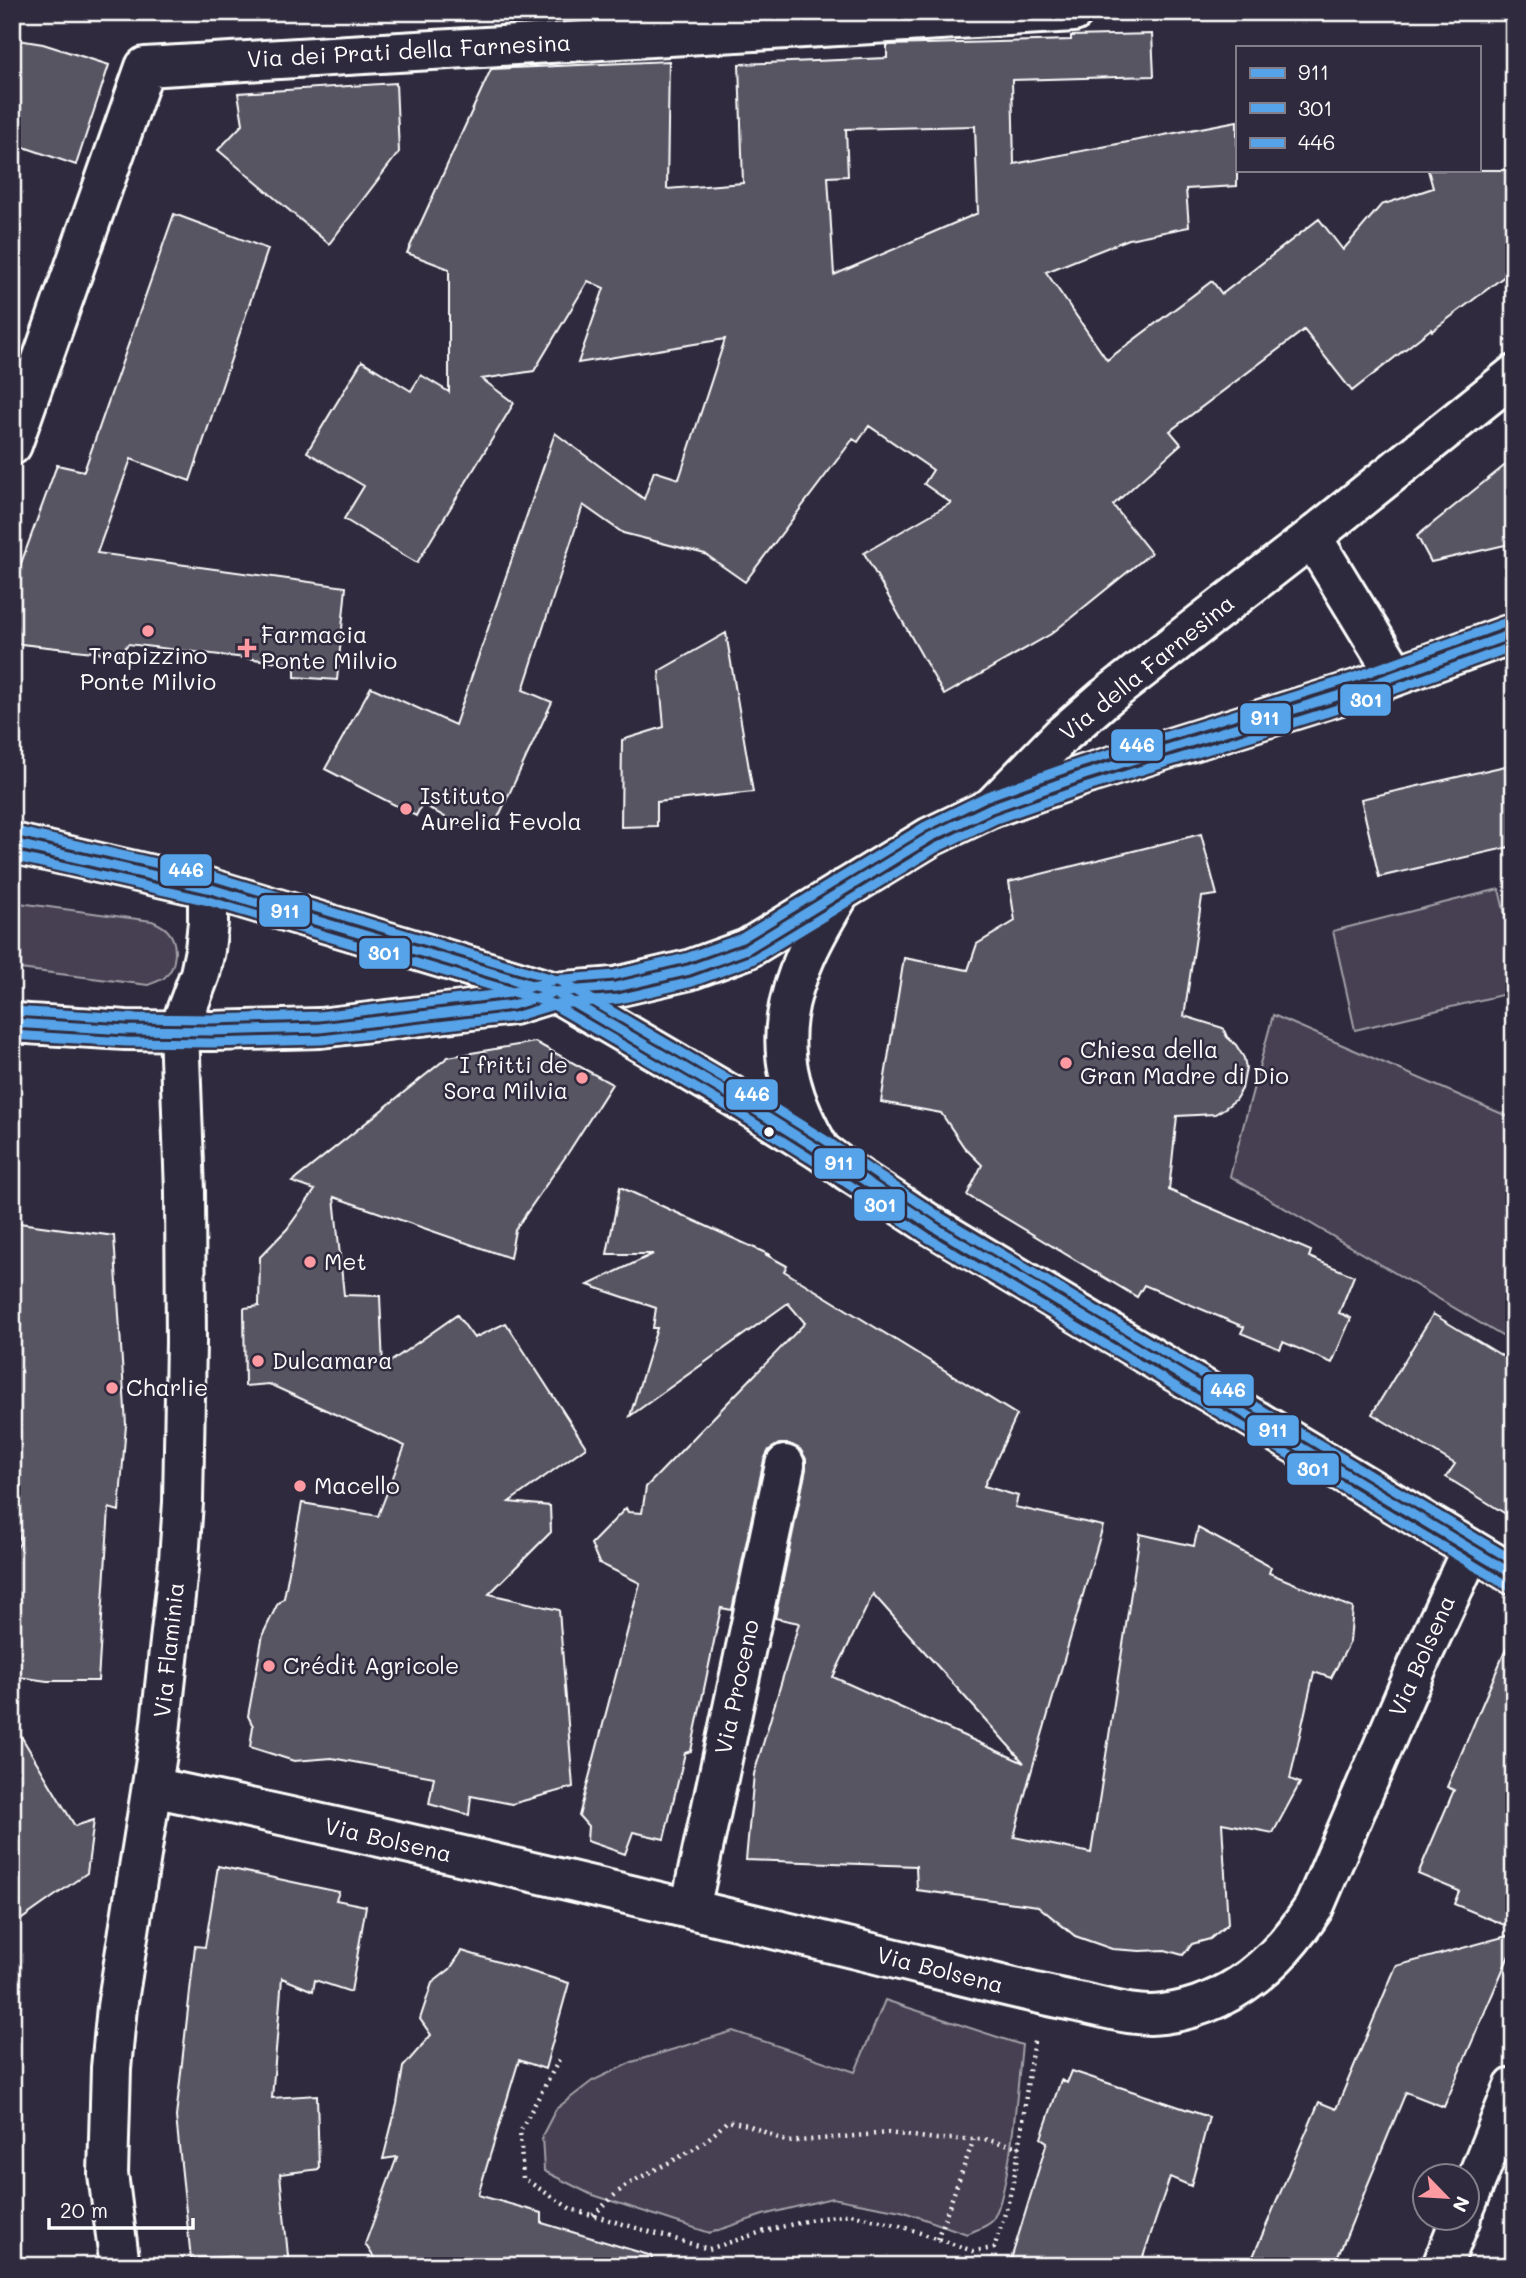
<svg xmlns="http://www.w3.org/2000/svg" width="1526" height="2278" viewBox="0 0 1526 2278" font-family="Mali,sans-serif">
	<rect width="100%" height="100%" fill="#2f2a3d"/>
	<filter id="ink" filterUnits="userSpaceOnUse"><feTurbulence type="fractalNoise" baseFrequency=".0143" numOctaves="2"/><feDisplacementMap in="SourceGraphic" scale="14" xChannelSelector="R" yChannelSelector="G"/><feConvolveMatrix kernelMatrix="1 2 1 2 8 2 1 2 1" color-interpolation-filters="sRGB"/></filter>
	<g filter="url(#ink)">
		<path fill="#464152" stroke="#a2a0a8" stroke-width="2" d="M1499 889 1514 953V992L1355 1030 1333 931Z
			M12 902 152 921C157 923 163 926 167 930 179 942 177 968 164 978 159 981 153 983 148 985L12 968Z
			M1273 1015 1514 1119V1343L1230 1176Z
			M885 2000 1022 2045C1018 2079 1010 2200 991 2222 986 2227 975 2230 967 2234L901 2211 832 2198 763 2215 710 2233 590 2194 544 2171 542 2136 556 2109 592 2081 632 2062 733 2031 855 2072Z"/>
		<path fill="#595564" stroke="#fff" stroke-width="2" fill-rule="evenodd" d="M1152 34 1154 76 1012 80 1014 164 1237 121V186L1186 189 1189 227 1129 239 1046 272 1107 360 1212 281 1222 294 1319 219 1343 250 1381 205 1433 188 1428 170H1514V269L1432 331 1431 329 1352 391 1304 330 1170 431 1181 444 1113 505 1151 553 1051 634 944 695 864 553 951 503 924 484 933 470 869 426 858 442 853 439 745 582 705 554 623 533 583 505 523 690 552 702 496 822 464 828 422 804 416 816 325 769 371 687 455 725 555 433 644 499 654 471 679 479 725 339 578 363 604 288 588 281 534 371 482 379 514 403 417 563 344 519 364 486 307 452 362 361 411 391 421 375 449 392V269L407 253 491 69 669 61 667 189 743 183 739 64 887 58V45L1071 40V36ZM975 126 978 213 834 275 828 177 848 176 846 129Z
			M12 39 43 44 109 65 76 165 12 143Z
			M396 83 399 152 329 244 218 150 243 124 238 93Z
			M174 214 268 249 190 481 131 459 97 553 346 587 337 680 295 677V664L128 644 120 655 12 643V588L57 465 84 471Z
			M1514 458V543L1431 562 1417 536Z
			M726 633 753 792 657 802V826L621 827 622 740 664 727 659 671Z
			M1514 764V846L1379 877 1361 799Z
			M1201 834 1217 895 1202 897 1184 1016 1223 1028 1227 1037 1236 1045 1244 1058 1246 1068 1242 1089 1235 1100 1225 1108 1215 1114 1177 1116 1169 1190 1311 1251 1309 1257 1354 1276 1339 1313 1351 1318 1332 1363 1283 1342 1280 1349 1241 1333 1244 1327 1144 1285 1137 1297 967 1195 982 1165 964 1147 941 1113 881 1102 904 958 968 970 977 944 1015 921 1009 882Z
			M535 1042 612 1084 568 1153 515 1230 510 1258 334 1197 344 1295 380 1296 383 1367 457 1315 474 1338 506 1323 586 1447 509 1502 550 1506 551 1532 489 1594 559 1610 573 1787 512 1804 471 1796 469 1815 429 1804 434 1777 332 1758 294 1761 250 1747 253 1726 248 1716 263 1634 277 1605 284 1598 302 1503 378 1516 405 1446 269 1384 245 1386 244 1308 259 1306 260 1257 287 1229 315 1190 292 1182 448 1057Z
			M620 1187 770 1255 765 1254 787 1266 784 1271 1017 1415 984 1486 1018 1496 1015 1507 1103 1526 1028 1783 1014 1837 1091 1853 1140 1534 1194 1546 1198 1528 1271 1567 1269 1573 1353 1608 1350 1642 1331 1678 1314 1672 1290 1779 1300 1783 1273 1833 1222 1823 1228 1924 1210 1939 1192 1944 1183 1955 1165 1950 1140 1951 1112 1949 1075 1936 1038 1906 917 1890 916 1866 746 1860 754 1774 799 1623 775 1618 806 1469V1459L800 1449 789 1444H779L769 1450 764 1460 732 1610 721 1608 691 1751 685 1753 664 1839 633 1832 625 1854 587 1841 588 1826 579 1816 640 1583 599 1563 591 1544 626 1508 628 1512 642 1513 646 1487 805 1323 788 1303 630 1416 657 1328H653L656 1308 588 1285 653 1254H607ZM873 1594 1024 1763 833 1677Z
			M12 1222 114 1236 126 1425 119 1511 109 1508 98 1681H47L12 1676V1555L20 1543 12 1491Z
			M1433 1314 1514 1363V1519L1446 1477 1455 1464 1372 1414Z
			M1514 1630V1929L1454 1904 1459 1891 1418 1874 1454 1790 1447 1787Z
			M12 1721 75 1826 94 1820 87 1873 12 1926Z
			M218 1866 339 1892 336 1900 366 1906 351 1992 315 1980 313 1991 282 1978 272 2098 317 2095 319 2169 280 2174 289 2266H241L240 2256 191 2259 176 2117 195 1946 205 1947Z
			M1514 1934V1944L1444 2107 1406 2092 1334 2266H1249L1319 2102 1336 2109 1396 1966Z
			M462 1951 569 1983 545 2069 519 2060 478 2195 542 2213V2223L652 2256 651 2266H380L365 2244 397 2157 383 2159 397 2104 403 2067 431 2035 420 2019 432 1983 450 1969Z
			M1072 2071 1209 2117 1191 2186 1170 2177 1140 2266H1009L1047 2142 1041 2138 1061 2080 1067 2083Z"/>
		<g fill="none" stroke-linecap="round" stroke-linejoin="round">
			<g stroke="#fff" stroke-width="44">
				<path id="minor" d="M12 445 145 67 1074 12
					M1312 537 1396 675
					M991 808 1061 736 1106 697 1312 537 1514 375
					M821 1151C760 1049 784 984 842 890
					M152 1787C391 1838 630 1894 868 1952 938 1969 1007 1988 1078 2002 1106 2008 1135 2018 1163 2014 1231 2005 1278 1963 1314 1907L1421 1658 1471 1550
					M690 1909 785 1465
					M1466 2205 1514 2087
					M120 2266 108 2174 111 2068 117 2007 159 1741 179 1560 183 1502 186 1342 185 1192 179 1030 200 974 205 950 208 922V888
					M1442 2266 1461 2218"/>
			</g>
			<g stroke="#fff" stroke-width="44">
				<path id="tertiary" d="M12 843 208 888 555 992 736 1098 821 1151 848 1171 934 1227 1514 1575
					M12 1023 126 1030 212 1031 320 1028 513 1005 555 992 616 987 689 970 747 949 930 837 991 808 1084 775 1356 690 1514 633"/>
			</g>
			<path stroke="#fff" stroke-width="4.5" stroke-dasharray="2 5" stroke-linecap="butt" d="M559 2060 520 2131 523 2178 571 2209 709 2249 765 2231 814 2219 851 2214 897 2225 973 2251 994 2248C1005 2216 1014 2184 1019 2149 1025 2112 1027 2075 1035 2037
				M593 2215C604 2206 614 2194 626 2186 663 2162 695 2156 727 2121L748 2125 788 2142 888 2133 936 2139H983L1020 2147
				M937 2239 974 2139"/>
			<use href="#minor" stroke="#2f2a3d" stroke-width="38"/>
			<use href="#tertiary" stroke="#2f2a3d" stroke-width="38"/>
			<g stroke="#2f2a3d" stroke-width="14">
				<path id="bus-1" d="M12 843 208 888 555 992 736 1098 821 1151 934 1227 1514 1575
					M12 1023 126 1030 212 1031 320 1028 513 1005 555 992 616 987 689 970 747 949 930 837 991 808 1084 775 1356 690 1514 633"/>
			</g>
			<g stroke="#2f2a3d" stroke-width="14">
				<path id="bus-2" d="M12 856 205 900 550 1003 730 1108 814 1161 928 1238 1508 1586
					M12 1035 126 1042 212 1043 321 1040 514 1017 557 1004 619 999 692 982 752 960 936 848 996 819 1088 787 1360 702 1514 646"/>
			</g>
			<g stroke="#2f2a3d" stroke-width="14">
				<path id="bus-3" d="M15 831 212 876 560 981 742 1088 827 1141 940 1217 1514 1561
					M13 1011 126 1018 212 1019 319 1016 510 993 553 980 614 975 686 958 742 938 924 827 987 796 1080 763 1352 678 1510 621"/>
			</g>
			<use href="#bus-1" stroke="#57a3e9" stroke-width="9"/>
			<use href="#bus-2" stroke="#57a3e9" stroke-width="9"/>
			<use href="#bus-3" stroke="#57a3e9" stroke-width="9"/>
		</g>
	</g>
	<g fill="#ff9aa2" stroke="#2f2a3d" stroke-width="2.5">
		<circle cx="148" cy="631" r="7"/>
		<path d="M243.5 637.5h7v7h7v7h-7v7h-7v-7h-7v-7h7z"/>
		<circle cx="406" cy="809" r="7"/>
		<circle cx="1066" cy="1063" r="7"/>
		<circle cx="582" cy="1078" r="7"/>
		<circle cx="310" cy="1262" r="7"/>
		<circle cx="258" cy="1361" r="7"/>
		<circle cx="112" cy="1388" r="7"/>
		<circle cx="300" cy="1486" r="7"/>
		<circle cx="269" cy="1666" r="7"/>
	</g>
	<circle fill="#fff" stroke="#2f2a3d" stroke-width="2.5" cx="769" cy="1132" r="6"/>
	<g text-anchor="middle" stroke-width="5" stroke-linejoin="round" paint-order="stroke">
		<g font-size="23" fill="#fff" stroke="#2f2a3d">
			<text transform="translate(409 51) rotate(-3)" y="8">Via dei Prati della Farnesina</text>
			<text transform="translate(1147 668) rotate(-39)" y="8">Via della Farnesina</text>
			<text transform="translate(169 1650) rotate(-84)" y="8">Via Flaminia</text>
			<text transform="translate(1422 1656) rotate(-66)" y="8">Via Bolsena</text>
			<text transform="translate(737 1687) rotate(-78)" y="8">Via Proceno</text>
			<text transform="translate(388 1840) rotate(13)" y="8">Via Bolsena</text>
			<text transform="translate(940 1970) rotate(14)" y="8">Via Bolsena</text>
		</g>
		<g font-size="23" fill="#fff" stroke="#2f2a3d" text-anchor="start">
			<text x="261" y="643">Farmacia<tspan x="261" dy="26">Ponte Milvio</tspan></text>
			<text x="148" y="664" text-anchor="middle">Trapizzino<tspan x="148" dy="26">Ponte Milvio</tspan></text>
			<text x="420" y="804">Istituto<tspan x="420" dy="26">Aurelia Fevola</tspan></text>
			<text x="1080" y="1058">Chiesa della<tspan x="1080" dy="26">Gran Madre di Dio</tspan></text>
			<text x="568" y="1073" text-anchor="end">I fritti de<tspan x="568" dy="26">Sora Milvia</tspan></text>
			<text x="324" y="1270">Met</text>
			<text x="272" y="1369">Dulcamara</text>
			<text x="126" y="1396">Charlie</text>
			<text x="314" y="1494">Macello</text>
			<text x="283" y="1674">Crédit Agricole</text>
		</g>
	</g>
	<g stroke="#2f2a3d" stroke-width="2.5">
		<rect x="1339" y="683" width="53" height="34" rx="7" fill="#57a3e9"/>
		<rect x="1239" y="702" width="53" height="33" rx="7" fill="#57a3e9"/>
		<rect x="1110" y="728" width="54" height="34" rx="7" fill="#57a3e9"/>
		<rect x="159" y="853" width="54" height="34" rx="7" fill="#57a3e9"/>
		<rect x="258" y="894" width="53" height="34" rx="7" fill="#57a3e9"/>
		<rect x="358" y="937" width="53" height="33" rx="7" fill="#57a3e9"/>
		<rect x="725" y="1078" width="54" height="33" rx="7" fill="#57a3e9"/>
		<rect x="813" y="1147" width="53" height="33" rx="7" fill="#57a3e9"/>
		<rect x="853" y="1188" width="53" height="34" rx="7" fill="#57a3e9"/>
		<rect x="1202" y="1373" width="53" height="34" rx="7" fill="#57a3e9"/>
		<rect x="1246" y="1414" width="54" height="33" rx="7" fill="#57a3e9"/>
		<rect x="1286" y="1452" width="54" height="34" rx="7" fill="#57a3e9"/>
	</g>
	<g font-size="19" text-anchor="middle" font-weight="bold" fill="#fff">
		<text x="1366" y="707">301</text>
		<text x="1265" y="725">911</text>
		<text x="1137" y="752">446</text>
		<text x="186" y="877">446</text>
		<text x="285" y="918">911</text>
		<text x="384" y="960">301</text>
		<text x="752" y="1101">446</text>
		<text x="839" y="1170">911</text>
		<text x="880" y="1212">301</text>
		<text x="1228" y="1397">446</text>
		<text x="1273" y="1437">911</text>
		<text x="1313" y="1476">301</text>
	</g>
	<rect width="1526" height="2278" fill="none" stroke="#2f2a3d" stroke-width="42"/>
	<rect x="21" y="21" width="1484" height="2236" fill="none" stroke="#fff" stroke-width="2.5" filter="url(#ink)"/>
	<rect x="1236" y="46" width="245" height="126" fill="#2f2a3d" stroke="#827f8b" stroke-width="2"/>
	<rect x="1250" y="68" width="35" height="10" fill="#57a3e9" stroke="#827f8b" stroke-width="2"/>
	<text x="1298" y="80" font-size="21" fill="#ffffff">911</text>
	<rect x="1250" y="103" width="35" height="10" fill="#57a3e9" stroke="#827f8b" stroke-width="2"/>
	<text x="1298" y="116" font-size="21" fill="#ffffff">301</text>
	<rect x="1250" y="138" width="35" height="10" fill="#57a3e9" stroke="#827f8b" stroke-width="2"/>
	<text x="1298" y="150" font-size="21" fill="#ffffff">446</text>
	<g transform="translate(1446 2197) rotate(115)"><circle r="33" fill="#2f2a3d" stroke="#827f8b" stroke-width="2"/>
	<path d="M0-5L12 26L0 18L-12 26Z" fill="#ff9aa2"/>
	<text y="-10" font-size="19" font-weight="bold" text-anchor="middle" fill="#ffffff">N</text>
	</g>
	<path d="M49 2218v10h144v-10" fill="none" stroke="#ffffff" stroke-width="3.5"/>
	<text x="60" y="2218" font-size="21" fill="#ffffff" stroke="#2f2a3d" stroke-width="5" paint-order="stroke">20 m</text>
</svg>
